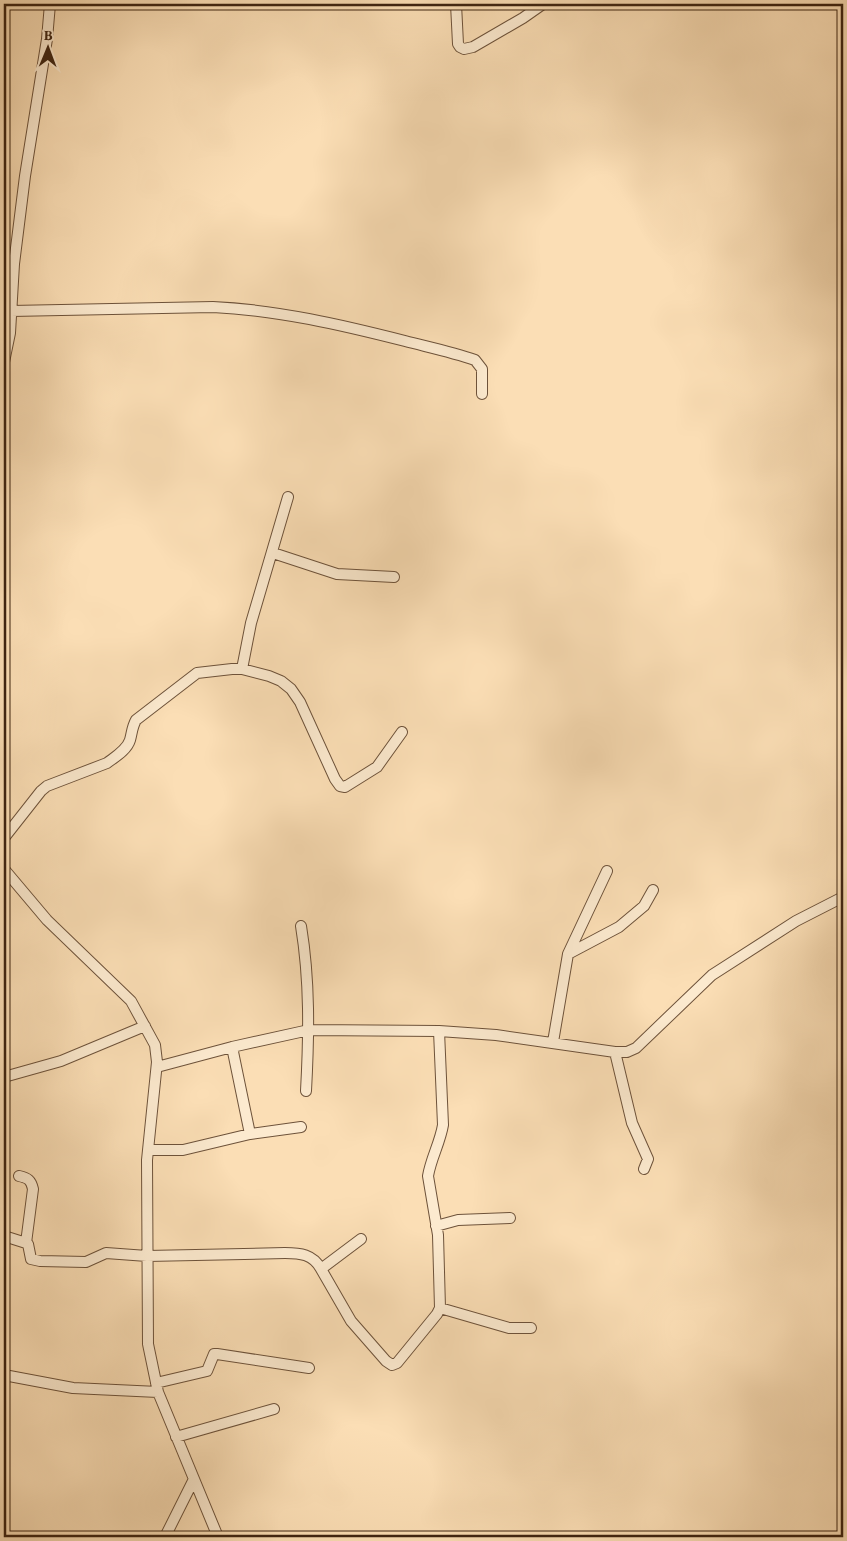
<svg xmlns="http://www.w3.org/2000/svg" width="847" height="1541" viewBox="0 0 847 1541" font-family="'EB Garamond',serif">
	<rect width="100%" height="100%" fill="#fbdeb5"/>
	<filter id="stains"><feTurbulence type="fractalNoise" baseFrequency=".004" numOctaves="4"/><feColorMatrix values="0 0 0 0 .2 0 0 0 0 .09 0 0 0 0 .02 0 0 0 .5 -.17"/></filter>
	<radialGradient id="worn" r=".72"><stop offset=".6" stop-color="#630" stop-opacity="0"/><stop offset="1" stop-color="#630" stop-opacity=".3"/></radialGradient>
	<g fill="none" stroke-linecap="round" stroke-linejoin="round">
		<g stroke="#6d523a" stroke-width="12">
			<path id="street" d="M456 4 458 44 460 47 464 49 473 47 523 18 543 4
				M11 311 213 307C278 310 342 325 405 341 428 347 452 352 475 360L482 369V394
				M4 362 10 333 14 264 25 176 47 39 50 4
				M273 553 337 574 394 577
				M242 669 251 623 288 497
				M4 838 41 791 47 786 107 763C115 757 127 750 130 740 132 733 132 727 136 720L197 673 232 669H242L269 676 281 681 291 689 300 702 335 779 340 786 345 787 377 767 402 732
				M4 869 47 920 131 1001 155 1045 157 1062 147 1160 148 1344 158 1392 218 1537
				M301 926C310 981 309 1035 306 1091
				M568 954 619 927 644 906 653 890
				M553 1042 568 954 607 871
				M232 1047 250 1134
				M615 1052 632 1123 648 1159 644 1169
				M157 1067 232 1047 309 1030 439 1031 496 1035 615 1052H627L636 1048 712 975 796 921 843 897
				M4 1077 61 1061 145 1026
				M148 1150H183L250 1134 301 1127
				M436 1226 458 1220 510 1218
				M4 1236 26 1243 33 1189C31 1180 28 1178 19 1176
				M361 1239 321 1269 351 1321 386 1361 392 1365 397 1363 437 1314 440 1308 438 1235 428 1176C431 1158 440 1143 443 1125L439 1031
				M26 1243 28 1244 31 1259 40 1261 86 1262 106 1253 147 1256 285 1253C300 1253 313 1254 321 1269
				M440 1308 509 1328H531
				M4 1375 73 1388 158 1392
				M156 1383 207 1371 214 1354H217L309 1368
				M176 1437 274 1409
				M165 1537 194 1479
				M842 1537 843 1536"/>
		</g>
		<use href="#street" stroke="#fceacf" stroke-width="10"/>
	</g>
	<rect width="847" height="1541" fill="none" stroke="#fbdeb5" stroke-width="20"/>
	<rect x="5" y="5" width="837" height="1531" fill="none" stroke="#3e2411" stroke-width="2.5"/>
	<rect x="10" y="10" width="827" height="1521" fill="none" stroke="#3e2411"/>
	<g transform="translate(48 48) rotate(1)" stroke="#fceacf" stroke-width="4" paint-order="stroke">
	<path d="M0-4L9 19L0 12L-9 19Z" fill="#3e2411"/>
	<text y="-8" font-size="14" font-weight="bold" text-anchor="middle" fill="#3e2411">B</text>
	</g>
	<rect width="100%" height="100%" filter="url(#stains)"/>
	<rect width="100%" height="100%" fill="url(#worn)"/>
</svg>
